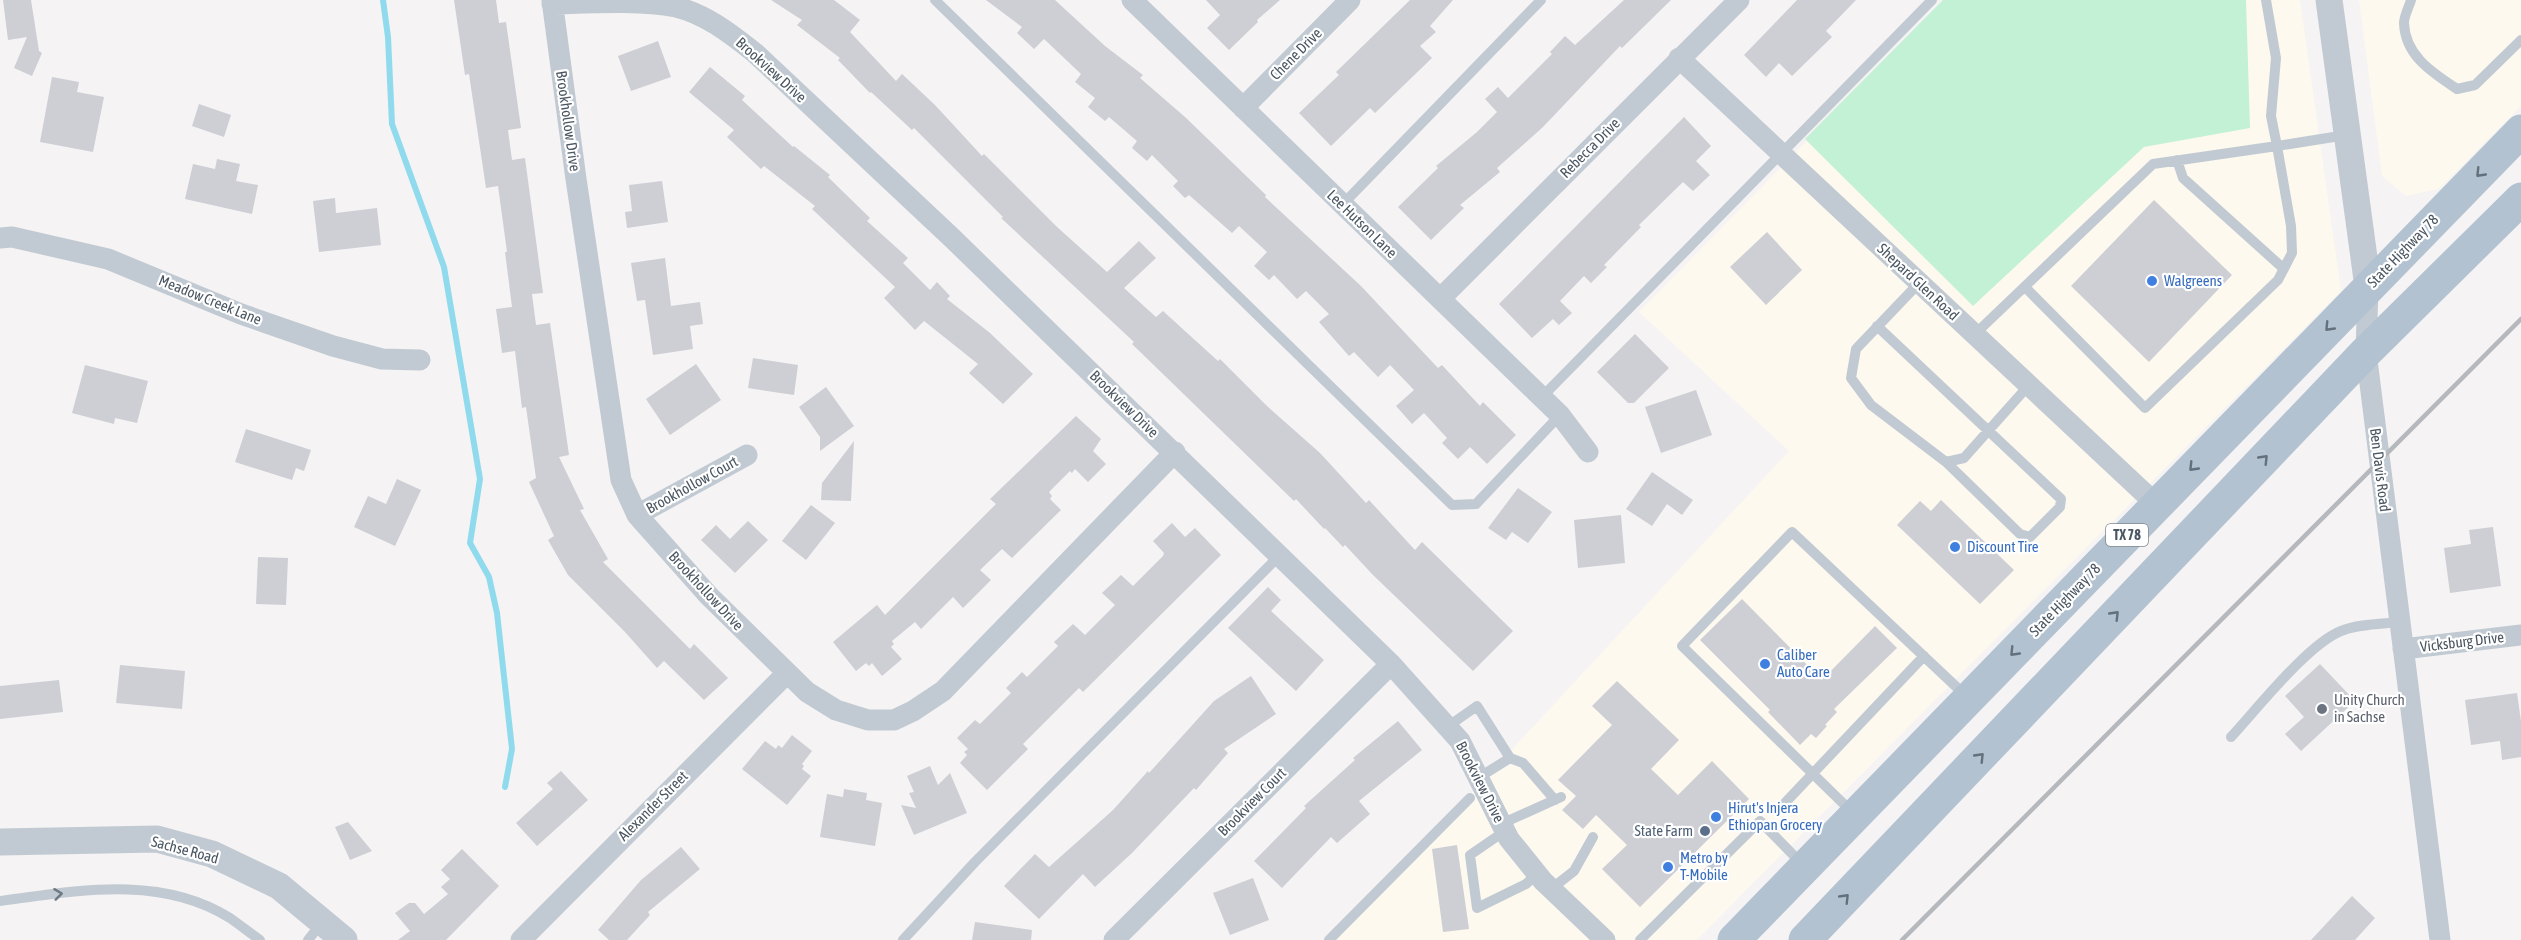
<svg xmlns="http://www.w3.org/2000/svg" width="2521" height="940" viewBox="0 0 2521 940" font-family="'Asap Condensed',sans-serif">
	<rect width="100%" height="100%" fill="#f5f3f3"/>
	<path fill="#fdf9ef" d="M1945 0H2300L2341 291 1697 940H1335L1789 451 1639 312Z
		M2359 0H2521V106L2439 189 2406 196 2382 176Z"/>
	<path fill="#c3f1d5" d="M1943 0H2246L2250 128 2144 147 1973 306 1805 139Z"/>
	<g fill="none" stroke-linecap="round" stroke-linejoin="round">
		<path stroke="#90daee" stroke-width="6" d="M383 0 388 37 392 124 444 267 480 479 470 543 489 577 497 613 512 749 505 787"/>
	</g>
	<path fill="#cdcfd5" d="M3 0H31L39 51 42 53 32 76 14 68 27 37 8 40Z
		M454 0H496L499 23 506 22 521 128 508 130 512 160 525 158 543 293 532 294 536 325 550 323 569 455 559 457 584 509 580 510 608 559 603 562 690 649 694 644 728 678 704 700 664 661 657 668 625 632 568 575 548 540 554 536 529 482 536 478 526 407 522 408 515 351 502 353 496 309 512 307 505 252H507L498 186 486 188 469 74 465 75Z
		M771 0H834L860 20 850 32 896 81 902 74 935 105 982 156 984 154 1056 226 1107 272 1139 241 1156 258 1124 288 1156 317 1163 311 1218 361 1220 359 1267 406 1320 453 1366 503 1369 500 1415 550 1422 542 1513 631 1473 671 1373 575 1345 545 1343 547 1325 528 1324 529 1296 499 1294 501 1132 344 1134 342 1001 218 1003 217 914 128 912 130 871 92 870 93 838 60 840 58 797 25 802 20Z
		M986 0H1055L1105 46 1143 75 1140 78 1185 117 1266 195 1265 197 1361 286 1438 368 1442 365 1480 406 1483 402 1516 435 1487 464 1470 447 1458 459 1442 443 1447 438 1424 413 1412 424 1396 406 1414 390 1390 365 1378 377 1354 352 1349 356 1319 322 1329 314 1306 291 1297 299 1274 275 1269 280 1254 266 1267 252 1239 226 1232 233 1189 195 1185 198 1173 186 1178 181 1152 155 1147 161 1132 148 1137 141 1109 117 1105 121 1088 107 1095 98 1075 82 1081 74 1044 39 1034 49 1017 33 1022 27Z
		M1206 0H1280L1257 20 1258 22 1229 50 1207 28 1220 15Z
		M1410 0H1453L1430 26 1436 32 1420 46 1432 58 1375 113 1370 108 1331 146 1299 113 1339 75 1336 72Z
		M1624 0H1671L1622 48 1620 46 1543 127 1497 168 1500 172 1460 205 1464 208 1431 240 1398 207 1438 168 1436 166 1477 132 1497 112 1485 99 1498 87 1508 98 1552 54 1550 52 1565 36 1575 45Z
		M1797 0H1856L1826 31 1832 37 1792 76 1779 63 1766 77 1744 55Z
		M658 41 671 77 631 91 618 56Z
		M710 67 745 96 742 100 793 147 794 146 830 175 828 177 870 218 867 221 908 258 903 263 930 290 937 282 950 296 947 299 990 333 1033 374 1003 404 969 373 978 364 924 321 915 330 884 298 895 287 812 209 815 206 764 166 761 169 727 137 734 130 689 92Z
		M52 77 79 82 77 92 104 97 93 152 40 142Z
		M199 104 231 115 224 137 192 126Z
		M1684 117 1711 146 1696 161 1710 175 1693 191 1683 182 1639 225 1641 227 1604 265 1607 267 1591 283 1584 276 1560 301 1572 313 1559 325 1553 319 1532 338 1499 304Z
		M217 159 240 164 236 181 258 185 252 214 185 199 193 164 215 169Z
		M662 181 668 222 627 228 625 212 632 211 629 185Z
		M335 198 336 213 377 208 381 245 319 252 313 201Z
		M2154 200 2232 275 2149 362 2071 286Z
		M1767 232 1802 270 1766 305 1730 267Z
		M665 258 671 306 700 302 703 324 690 326 693 349 653 355 645 300 637 301 631 263Z
		M1635 334 1669 368 1634 403H1628L1597 372Z
		M753 358 798 365 794 395 748 388Z
		M696 364 721 400 670 435 646 399Z
		M85 365 148 381 137 423 115 418 114 424 72 413Z
		M826 387 854 426 820 451V437L799 407Z
		M1696 390 1712 435 1661 453 1645 407Z
		M1076 416 1101 439 1093 451 1106 464 1088 482 1075 469 1072 473 1070 471 1049 492 1052 496 1050 499 1061 510 1012 558 1002 549 980 570 991 580 963 608 953 597 921 629 915 622 892 641 894 644 891 647 902 659 882 676 872 663 869 666 866 663 856 671 833 642 877 605 885 615 996 504 990 499Z
		M246 429 311 450 304 471 296 468 292 480 235 462Z
		M854 441 851 501 821 500 822 483Z
		M1652 472 1693 500 1682 515 1667 504 1652 526 1626 509Z
		M397 479 421 490 395 546 354 527 368 496 386 504Z
		M1518 488 1552 512 1528 543 1512 532 1506 540 1488 528Z
		M1941 500 2014 570 1980 604 1897 525 1920 501 1931 511Z
		M811 505 835 523 806 560 782 541Z
		M1621 515 1625 563 1578 568 1574 520Z
		M748 521 768 540 735 573 701 540 716 525 730 539Z
		M1172 523 1185 537 1195 528 1221 555 1083 692 1079 688 1023 744 1028 749 987 790 960 763 967 755 964 752 968 749 957 738 975 720 980 724 1011 693 1006 688 1022 672 1027 677 1058 646 1054 642 1073 624 1085 635 1115 605 1102 593 1121 575 1133 586 1163 556 1164 553 1153 541Z
		M2493 527 2501 586 2450 593 2444 548 2471 544 2469 530Z
		M258 557 288 558 286 605 256 604Z
		M1268 587 1281 600 1271 611 1324 660 1296 691 1228 628Z
		M1742 599 1822 680 1875 626 1897 648 1834 709 1837 712 1825 725 1827 726 1816 738 1811 734 1800 745 1768 712 1770 710 1700 640Z
		M2320 664 2355 701 2301 751 2285 734 2304 717 2285 696Z
		M120 665 185 671 182 709 116 703Z
		M1251 676 1276 714 1224 749 1228 753 1196 790 1194 788 1132 853 1095 887 1083 874 1039 919 1004 886 1035 854 1049 867 1113 810 1148 771 1149 773 1214 701Z
		M59 680 63 712 0 719V686Z
		M1617 681 1679 740 1651 769 1678 795 1712 761 1749 799 1640 907 1602 869 1627 845 1596 815 1583 829 1562 810 1576 796 1558 780 1612 725 1592 706Z
		M2517 693 2521 721V757L2502 760 2500 741 2471 745 2465 700Z
		M1398 721 1422 750 1359 801 1370 814 1337 843 1331 837 1282 888 1254 861 1306 808 1304 806 1355 760 1353 758Z
		M792 735 812 751 802 764 804 766 802 769 811 776 787 805 742 769 765 741 776 749 778 745 782 748Z
		M930 766 938 785 950 773 967 813 914 835 901 805 916 808 909 793 914 792 907 776Z
		M561 771 588 800 537 846 516 823 553 789 547 783Z
		M844 789 867 793 866 800 882 803 875 846 820 837 827 794 843 797Z
		M348 822 372 851 350 860 335 827Z
		M1457 845 1469 929 1443 932 1432 849Z
		M681 847 700 869 648 912 650 915 627 940H609L598 930 641 880Z
		M462 849 499 886 446 940H398L410 931 395 913 409 903H415L424 914 448 894 441 887 450 879 441 870Z
		M1253 878 1269 920 1230 935 1213 893Z
		M2352 896 2375 918 2355 940H2311Z
		M975 922 1032 930 1031 940H972Z"/>
	<g fill="none" stroke-linecap="round" stroke-linejoin="round">
		<path stroke="#c1cad2" stroke-width="10" d="M935 0 1452 505 1476 504 1560 415
			M2411 0C2409 7 2404 16 2404 23 2405 56 2433 73 2457 89L2475 85 2521 40
			M2177 160 2183 178 2284 269
			M1342 205 1541 0
			M1919 283 1856 349 1851 378 1871 405 1946 462 1964 458 2029 385
			M2025 287 2145 408 2278 280 2292 253 2291 226 2277 146 2346 135
			M1877 326 2061 499 2060 507 2030 537 2020 534 1946 462
			M1974 335 2153 164 2277 146 2271 116 2276 58 2266 0
			M1542 397 1932 0
			M1447 727 1477 706 1510 758 1478 778
			M2231 737C2257 709 2308 644 2341 631 2358 624 2381 624 2400 622
			M1510 758 1523 763 1555 800
			M1783 805 1924 656
			M1854 814 1682 646 1792 532 1966 696
			M1501 824 1561 797
			M1505 831 1470 855 1477 908 1526 884 1537 874
			M1551 889 1574 871 1593 837
			M0 901C76 891 160 874 230 918 240 925 250 933 260 940
			M308 940 323 921
			M903 940 975 862 1280 555
			M1329 940 1470 798
			M1640 940 1760 821 1803 865"/>
		<path stroke="#c1cad2" stroke-width="21" d="M552 0 576 179 621 480 637 515 709 596 807 692 836 710 868 720H894L913 711 943 691 1175 452
			M1132 0 1560 415 1588 452
			M552 4C591 3 638 0 676 7 706 14 732 35 755 53L951 237 1391 664 1460 741 1509 839 1543 881 1605 940
			M1679 58 2157 505
			M1243 108 1350 0
			M0 238 12 237 108 259 241 314 333 346 382 359 420 360
			M2368 287 2366 352 2440 940
			M1441 298 1739 0
			M637 515 747 455
			M2403 649 2521 635
			M521 940 786 674
			M1114 940 1391 664"/>
		<path stroke="#c1cad2" stroke-width="27" d="M2329 0 2368 287
			M0 842 157 839 212 854 279 886 344 940"/>
		<path stroke="#b3c2d1" stroke-width="33" d="M1734 940 2521 131
			M1805 940 2366 352 2521 199"/>
		<path stroke="#b5b8bd" stroke-width="4.5" d="M1902 940 2521 319"/>
	</g>
	<defs><path id="oneway-chevron" d="M-2-3.5L2.5 0L-2 3.5" fill="none" stroke-width="1.6" stroke-linecap="round" stroke-linejoin="round" transform="scale(1.5)"/></defs>
	<g stroke="#64717d">
		<use href="#oneway-chevron" transform="translate(2480 173) rotate(134)"/>
		<use href="#oneway-chevron" transform="translate(2329 327) rotate(134)"/>
		<use href="#oneway-chevron" transform="translate(2264 459) rotate(-46)"/>
		<use href="#oneway-chevron" transform="translate(2193 467) rotate(134)"/>
		<use href="#oneway-chevron" transform="translate(2115 615) rotate(-46)"/>
		<use href="#oneway-chevron" transform="translate(2014 652) rotate(134)"/>
		<use href="#oneway-chevron" transform="translate(1980 757) rotate(-46)"/>
		<use href="#oneway-chevron" transform="translate(1845 898) rotate(-46)"/>
	</g>
	<use stroke="#6e7983" href="#oneway-chevron" transform="translate(58 894) rotate(-7)"/>
	<g fill="#3f7fe0" stroke="#fff" stroke-width="2">
		<circle cx="2152" cy="281" r="6"/>
		<circle cx="1955" cy="547" r="6"/>
		<circle cx="1765" cy="664" r="6"/>
		<circle cx="1716" cy="817" r="6"/>
		<circle cx="1668" cy="867" r="6"/>
	</g>
	<circle fill="#6b7280" stroke="#fff" stroke-width="2" cx="2322" cy="709" r="6"/>
	<circle fill="#5c6f8a" stroke="#fff" stroke-width="2" cx="1705" cy="831" r="6"/>
	<g text-anchor="middle" stroke-width="4.5" stroke-linejoin="round" paint-order="stroke">
		<rect fill="#fff" stroke="#808990" stroke-width="1.5" x="2106" y="524" width="42" height="22" rx="4.5"/>
		<g font-size="14" font-weight="bold" fill="#4a5661">
			<text x="2127" y="540">TX 78</text>
		</g>
		<g font-size="15" fill="#4a5661" stroke="#fff">
			<text transform="translate(1296 54) rotate(-45)" y="5">Chene Drive</text>
			<text transform="translate(771 70) rotate(42)" y="5">Brookview Drive</text>
			<text transform="translate(568 121) rotate(82)" y="5">Brookhollow Drive</text>
			<text transform="translate(1590 148) rotate(-45)" y="5">Rebecca Drive</text>
			<text transform="translate(1362 224) rotate(44)" y="5">Lee Hutson Lane</text>
			<text transform="translate(2403 251) rotate(-46)" y="5">State Highway 78</text>
			<text transform="translate(1918 282) rotate(43)" y="5">Shepard Glen Road</text>
			<text transform="translate(210 300) rotate(22)" y="5">Meadow Creek Lane</text>
			<text transform="translate(1124 404) rotate(44)" y="5">Brookview Drive</text>
			<text transform="translate(2380 470) rotate(83)" y="5">Ben Davis Road</text>
			<text transform="translate(692 485) rotate(-29)" y="5">Brookhollow Court</text>
			<text transform="translate(706 591) rotate(47)" y="5">Brookhollow Drive</text>
			<text transform="translate(2065 600) rotate(-46)" y="5">State Highway 78</text>
			<text transform="translate(2462 642) rotate(-7)" y="5">Vicksburg Drive</text>
			<text transform="translate(1480 782) rotate(63)" y="5">Brookview Drive</text>
			<text transform="translate(1252 802) rotate(-45)" y="5">Brookview Court</text>
			<text transform="translate(653 806) rotate(-45)" y="5">Alexander Street</text>
			<text transform="translate(185 850) rotate(15)" y="5">Sachse Road</text>
		</g>
		<g font-size="15" fill="#366cbe" stroke="#fff" text-anchor="start">
			<text x="2164" y="286">Walgreens</text>
			<text x="1967" y="552">Discount Tire</text>
			<text x="1777" y="660">Caliber<tspan x="1777" dy="17">Auto Care</tspan></text>
			<text x="1728" y="813">Hirut's Injera<tspan x="1728" dy="17">Ethiopan Grocery</tspan></text>
			<text x="1680" y="863">Metro by<tspan x="1680" dy="17">T-Mobile</tspan></text>
		</g>
		<g font-size="15" fill="#5b616d" stroke="#fff" text-anchor="start">
			<text x="2334" y="705">Unity Church<tspan x="2334" dy="17">in Sachse</tspan></text>
		</g>
		<g font-size="15" fill="#4e5e75" stroke="#fff" text-anchor="end">
			<text x="1693" y="836">State Farm</text>
		</g>
	</g>
</svg>
